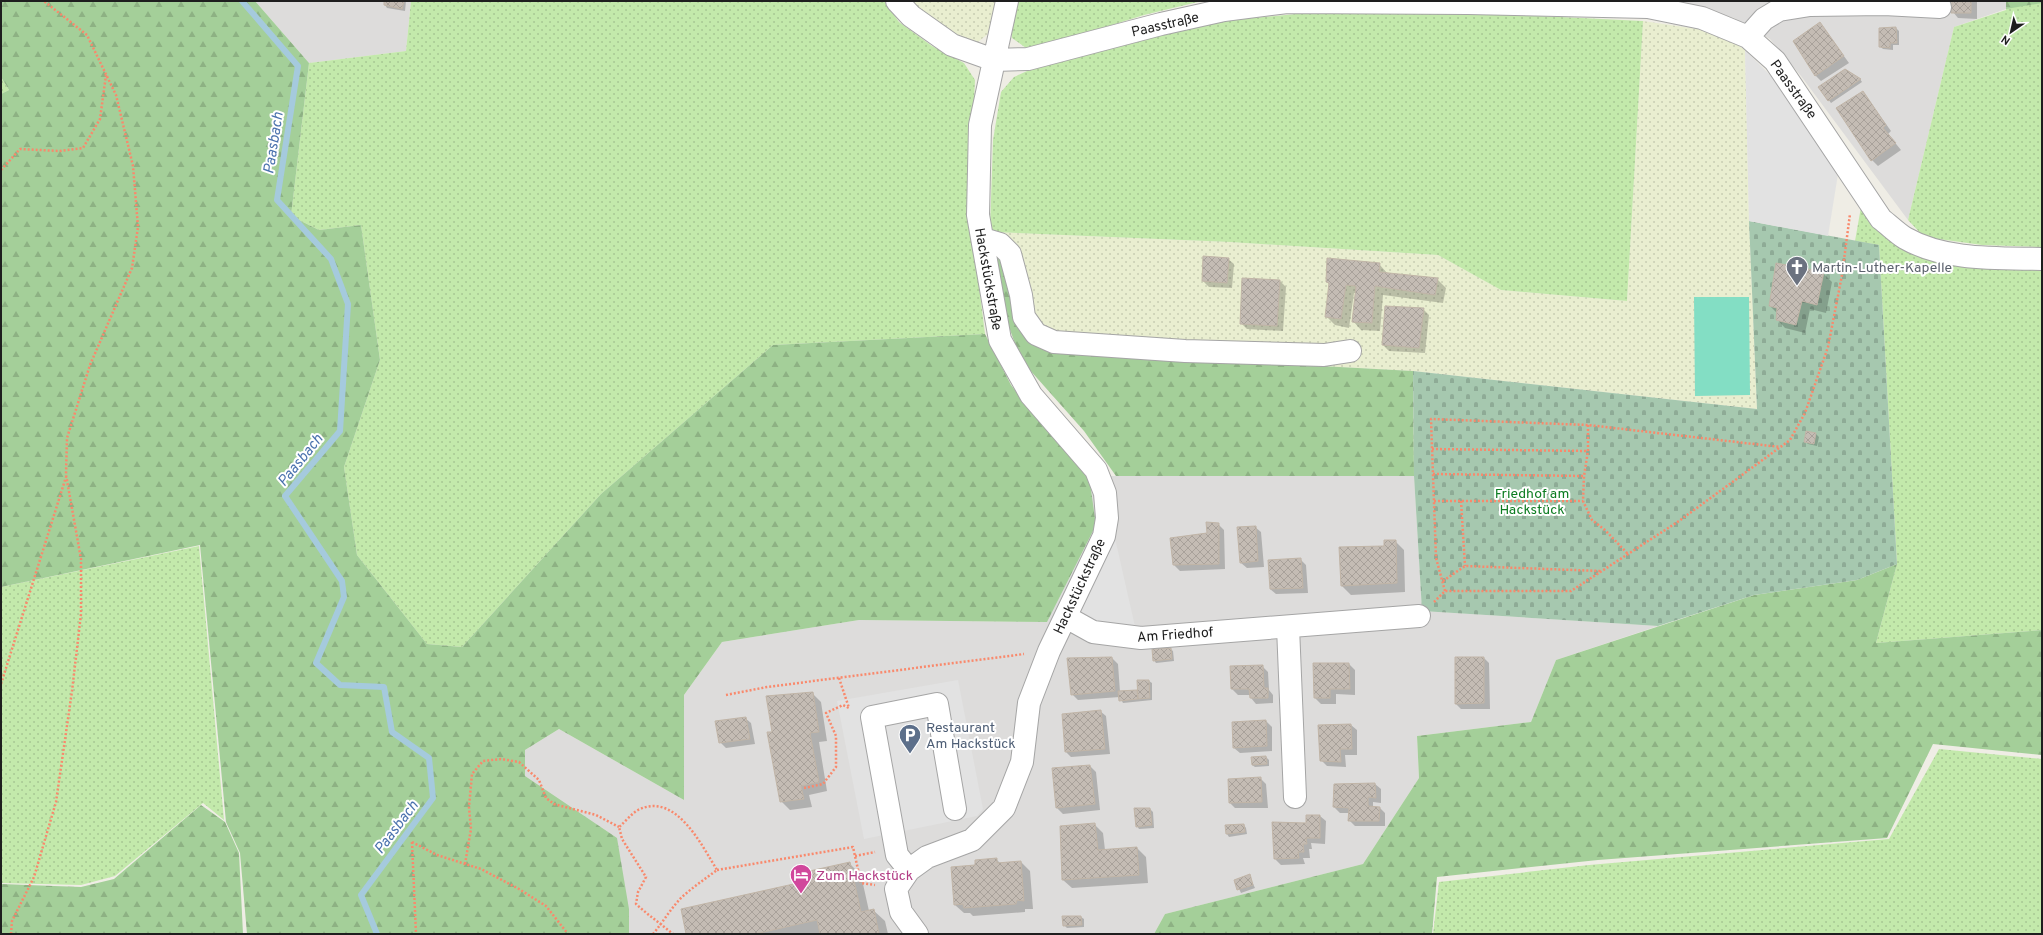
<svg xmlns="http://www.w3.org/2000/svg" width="2043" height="935" viewBox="0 0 2043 935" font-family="Overpass,sans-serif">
	<defs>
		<pattern id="farmland-dots" width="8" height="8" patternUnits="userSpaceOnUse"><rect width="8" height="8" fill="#e9eed0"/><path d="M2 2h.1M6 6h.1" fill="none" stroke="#c7ccb2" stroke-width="1.8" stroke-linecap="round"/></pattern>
		<pattern id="grass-dots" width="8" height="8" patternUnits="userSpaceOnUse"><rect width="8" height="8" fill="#c3e9ab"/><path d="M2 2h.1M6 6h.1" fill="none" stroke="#a7c793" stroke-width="1.8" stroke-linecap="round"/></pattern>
		<pattern id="forest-firs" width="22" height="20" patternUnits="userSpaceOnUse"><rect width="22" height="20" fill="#a4cf99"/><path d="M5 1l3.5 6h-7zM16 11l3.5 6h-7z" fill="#8db183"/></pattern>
		<pattern id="cemetery-stones" width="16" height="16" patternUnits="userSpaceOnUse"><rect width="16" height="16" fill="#a6c8af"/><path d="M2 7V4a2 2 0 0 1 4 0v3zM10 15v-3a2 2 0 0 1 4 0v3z" fill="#8eab96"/></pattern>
		<pattern id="building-cross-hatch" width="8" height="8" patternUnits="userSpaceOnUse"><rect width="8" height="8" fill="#c4bcb4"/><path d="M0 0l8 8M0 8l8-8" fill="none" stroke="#a8a19a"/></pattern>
	</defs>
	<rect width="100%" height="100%" fill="#efede5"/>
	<path fill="#dddcdb" d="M255 1H411L406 51 309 63Z
		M1665 1H2006V9L1954 27 1908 220 1801 76 1770 39 1734 18 1681 2Z
		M1089 476H1414L1422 611 1658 626 1556 660 1531 722 1417 736 1419 778 1363 864 1165 914 1154 934H629V909L524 776 525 750 559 729 684 800V695L722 642 859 620 1047 622Z"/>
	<path fill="url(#farmland-dots)" d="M910 1H998L988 34 978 42 959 40Z
		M1643 21 1704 30 1729 39 1745 50 1749 221 1757 409 1413 371 1046 351 1028 339 995 232 1230 242 1438 255 1501 290 1627 301Z"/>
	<path fill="url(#grass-dots)" d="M411 1H884L899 22 932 46 964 63 975 80 969 206 985 334 773 345 601 494 462 647 427 644 357 555 344 467 380 360 361 225 319 230 291 216 309 63 406 51Z
		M1016 1H1202L1144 15 1099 29 1026 48 1012 38 1010 22Z
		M2006 1H2042V247L1982 245 1924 237 1908 220 1954 27 2006 10Z
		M1296 14H1496L1643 21 1627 301 1501 290 1438 255 1230 242 995 232 990 229 993 140 1001 92 1014 77 1034 68 1169 33 1231 20Z
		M1 77 9 90 1 94Z
		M1861 207 1885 235 1909 253 1959 265 2042 268V630L1876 643 1897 564 1879 245 1855 241Z
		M199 546 224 820 203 803 115 876 81 885 1 883V587Z
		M1939 749 2042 759V934H1433L1439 882 1589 865 1889 839Z"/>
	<path fill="url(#forest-firs)" d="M1 1H255L309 63 291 216 319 230 361 225 380 360 344 467 357 555 427 644 462 647 601 494 773 345 985 334 1011 385 1044 427 1089 476 1096 525 1047 622 859 620 722 642 684 695V800L559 729 525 750V776L617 838 629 909V934H247L240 853 226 822 200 545 1 587V94L9 90 1 77Z
		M2006 1H2042V3L2006 9Z
		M993 252 1005 262 1028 339 1046 351 1413 371 1414 476H1116L1084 431 1021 360 1005 316Z
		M1897 564 1876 643 2042 630V755L1933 744 1887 838 1598 860 1437 877 1432 934H1154L1165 914 1363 864 1419 778 1417 736 1531 722 1556 660 1754 595 1857 580Z
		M201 805 225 822 239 853 243 934H1V884L81 887 114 879Z"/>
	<path fill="url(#cemetery-stones)" d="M1749 221 1879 245 1897 564 1857 580 1754 595 1658 626 1422 611 1414 476 1413 371 1757 409Z"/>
	<path fill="#83dec4" d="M1694 297H1749L1750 395 1695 396Z"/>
	<path fill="#e2e2e2" d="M1745 50 1779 84 1838 174 1828 236 1749 221Z
		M1112 525 1136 631 1096 625 1075 614Z
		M958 680 983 809 977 816 864 839 837 701Z"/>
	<path fill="#0003" d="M385 1H406L405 11 387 8 385 5Z
		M1953 1H1977V19L1958 18 1953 12Z
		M1820 23 1849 63 1821 81 1815 75Z
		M1896 28 1899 31V45H1893V50L1883 49 1880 46Z
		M1860 79 1862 82 1831 103 1819 87Z
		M1863 92 1891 131 1888 134 1901 150 1878 166 1872 160Z
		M1228 259 1234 264 1232 288 1209 287 1203 281Z
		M1379 264 1388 274 1437 279 1446 288 1443 303 1383 295 1380 331 1361 330 1353 321 1356 293H1354L1349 328 1335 325 1326 316 1330 285 1327 282Z
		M1823 273 1832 282 1826 313 1810 309 1805 333 1785 328 1777 319V313L1770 306Z
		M1280 281 1286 287 1283 331 1247 329 1241 323Z
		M1423 309 1429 315 1425 353 1389 351 1383 345Z
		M1807 432 1816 434 1819 437 1817 446 1808 444 1805 441Z
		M1218 524 1224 530 1225 569 1180 571 1174 565Z
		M1255 527 1261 532 1264 567 1247 568 1241 563Z
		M1395 541 1404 550 1405 592 1351 595 1342 586 1385 547Z
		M1300 559 1306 565 1308 593 1276 594 1270 589Z
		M1170 649 1173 651 1174 661 1156 663 1154 660Z
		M1112 658 1118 664 1120 692 1138 691 1149 681 1152 683V700L1123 703 1120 697 1078 700 1072 694Z
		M1484 658 1489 663 1490 709H1461L1456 704Z
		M1349 664 1355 670V695L1336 694V704H1321L1315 698Z
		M1262 666 1268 672 1269 690 1273 695V703L1256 704 1251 698V695H1238L1232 689Z
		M812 693 821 702 827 741 819 742 827 791 809 795 812 807 790 810 781 801 773 733Z
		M1100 711 1106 716 1110 754 1071 757 1066 752Z
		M745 718 751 723 755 744 726 748 720 742Z
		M1266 721 1272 727V751L1240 753 1234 748Z
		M1351 725 1357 730V755H1345L1346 767 1327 766 1321 760 1319 726Z
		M1266 757 1269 760V766L1255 767 1252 765Z
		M1090 766 1096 772 1100 810 1063 814 1057 808 1053 769Z
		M1260 778 1266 784 1268 808H1235L1230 803Z
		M1375 784 1381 789V803L1373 802V807L1380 808 1385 813V826H1355L1349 820V813H1340L1334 807 1335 785Z
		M1150 809 1153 812 1154 828 1139 829 1137 826Z
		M1320 816 1326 821 1325 844 1311 843 1312 849H1309L1310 858H1303L1305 864 1281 865 1275 859 1307 824Z
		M1094 824 1103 833 1105 850 1137 848 1146 857 1148 883 1072 888 1063 880Z
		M1244 825 1246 828 1247 834 1229 837 1227 834Z
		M997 860 1001 864 1021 862 1030 871 1033 909H1025V912L973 916 970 913H964L955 905 977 866Z
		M849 863 861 875 869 911 873 910 885 921 888 934H687Z
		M1249 875 1255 888 1241 893 1235 880Z
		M1081 917 1084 919V927L1067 928 1064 925Z"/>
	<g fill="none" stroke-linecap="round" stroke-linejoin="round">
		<path stroke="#a5cadd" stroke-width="6" d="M242 1 298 66 277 200 331 259 348 304 340 431 285 496 342 581 344 597 316 663 340 685 384 687 392 732 429 758 433 798 361 895 377 934"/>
	</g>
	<path fill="url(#building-cross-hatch)" stroke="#c1b5a7" d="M384 1H404L402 9 384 5Z
		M1952 1H1971V13H1951Z
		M1820 22 1844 56 1815 76 1793 41Z
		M1896 27 1897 43H1890V48L1879 47V28Z
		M1845 69 1861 79 1828 101 1818 87Z
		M1863 91 1886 125 1883 128 1896 143 1871 161 1836 108Z
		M1203 256 1229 258 1227 283 1202 281Z
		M1327 258 1380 263 1379 272 1438 278 1435 295 1375 286 1372 323 1352 322 1356 286 1346 285 1341 319 1325 317 1329 283 1326 282Z
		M1776 263 1824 272 1817 305 1802 301 1796 325 1776 320 1777 308 1769 306Z
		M1242 278 1280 280 1277 326 1240 324Z
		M1385 306 1424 308 1419 348 1382 345Z
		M1806 431 1816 433 1814 444 1804 442Z
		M1206 522 1219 523V564L1173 565 1170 538 1207 533Z
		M1256 526 1258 561 1240 563 1237 527Z
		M1384 540H1396L1397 583 1341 586 1339 547 1384 546Z
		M1301 558 1303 588 1270 589 1268 560Z
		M1171 648 1172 659 1153 661 1152 649Z
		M1112 657 1115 691 1071 695 1067 658Z
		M1455 657H1484V703L1455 704Z
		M1313 663H1349L1350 689H1330V698H1314Z
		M1263 665 1264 688H1268V698H1250L1249 689H1231L1230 666Z
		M1137 680H1149L1150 698 1138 699Z
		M1137 690 1138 699 1119 701 1118 691Z
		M813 692 819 732 810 733 819 782 801 786 804 799 780 802 767 732H772L766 696Z
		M1101 710 1105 749 1065 752 1062 714Z
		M746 717 750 739 719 743 715 721Z
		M1266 720 1267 746 1233 748 1232 722Z
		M1351 724 1352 749H1340L1341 762 1320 761 1318 725Z
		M1266 756 1267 764 1252 765 1251 757Z
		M1090 765 1095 804 1056 808 1052 768Z
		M1261 777 1262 802 1229 803 1228 779Z
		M1375 783 1376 798 1368 797V806L1380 807 1379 821H1348L1349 808 1333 807 1334 784Z
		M1134 808H1150L1152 825 1136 827Z
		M1306 815H1320V838H1306L1307 844H1303L1304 852H1298L1299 858 1274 859 1272 822 1306 823Z
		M1095 823 1098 850 1137 847 1139 875 1062 880 1060 826Z
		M1244 824 1245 832 1226 834 1225 825Z
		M997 858V863L1021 861 1024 901 1017 900 1016 904 964 908 963 904 954 905 951 867 975 865V860Z
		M850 862 861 912 874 909 879 934H820L817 920 755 934H686L681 909 807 881 805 872Z
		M1250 874 1253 885 1237 890 1234 880Z
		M1062 916H1081L1082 925 1063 926Z"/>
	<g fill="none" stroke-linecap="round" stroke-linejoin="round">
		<g stroke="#a5a5a5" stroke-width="24">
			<path id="minor" d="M897 1 911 16 952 45 994 60 1028 59 1161 24 1224 10 1287 2 1468 3 1648 7 1702 18 1748 37 1775 61 1881 219C1889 225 1897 233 1905 238 1945 261 1998 258 2042 259
				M1748 37 1764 19 1779 10 1810 5 1884 4 1940 7
				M983 239 1000 244 1010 254 1021 295 1024 317 1036 334 1054 342 1185 351 1324 355 1350 351
				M1066 617 1093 632 1141 638 1419 616
				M1288 627 1295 797
				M909 870 897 855 872 717 937 704 955 809
				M917 934 901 912 896 889 909 870 927 857 972 840 1004 808 1022 762 1029 703 1049 651 1104 536 1107 518 1105 493 1096 470 1031 395 1000 340 978 215 980 125 1007 1"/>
		</g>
		<path stroke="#f9896c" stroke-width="2.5" stroke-dasharray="2 2" stroke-linecap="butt" d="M1 170 20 149 59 151 83 148 100 119 106 75
			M1588 425V451L1584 476 1583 501 1592 520 1605 530 1628 554
			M1432 449 1588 451
			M1433 474 1584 476
			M1434 501H1583
			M1461 501 1465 566
			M1443 581 1465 566 1601 571
			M1445 591 1436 558 1431 419 1588 425 1780 447
			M1434 602 1445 591H1571L1679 521 1790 440 1805 413 1828 347 1842 275 1850 214
			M839 678 849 708
			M1 684 66 477
			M726 695 767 687 1024 654
			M804 788 823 784 836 767V736L826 713 843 705 849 708
			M412 842 437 855 481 869 519 889 546 906 568 934
			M412 842 416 934
			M855 856 875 852
			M465 864 471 829 469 807 472 774 483 761 501 759 519 762 539 780 546 798 554 804 596 815 619 827
			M717 870 853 847 861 883 875 885
			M11 934 12 921 34 877 56 802 72 691 81 614V559L66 475 67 438 90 365 132 268 138 227 133 166 116 95 87 35 44 1
			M653 934C663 922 671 908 682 897 693 887 705 879 717 870 702 846 676 791 638 810 631 814 625 822 619 827L622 839 646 877 638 892 636 904C648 915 661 924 673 934"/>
		<use href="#minor" stroke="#fff" stroke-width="22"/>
	</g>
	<defs>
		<g id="church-pin" transform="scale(1.15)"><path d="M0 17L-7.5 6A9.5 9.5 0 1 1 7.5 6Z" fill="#6b7280" stroke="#fff"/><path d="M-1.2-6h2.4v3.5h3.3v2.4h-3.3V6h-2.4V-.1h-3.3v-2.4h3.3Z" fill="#fff"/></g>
		<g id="parking-pin" transform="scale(1.15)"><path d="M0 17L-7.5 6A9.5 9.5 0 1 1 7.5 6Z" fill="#5c6f8a" stroke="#fff"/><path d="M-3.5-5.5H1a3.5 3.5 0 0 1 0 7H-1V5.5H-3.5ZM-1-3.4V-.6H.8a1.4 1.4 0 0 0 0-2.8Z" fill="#fff"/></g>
		<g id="hotel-pin" transform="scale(1.15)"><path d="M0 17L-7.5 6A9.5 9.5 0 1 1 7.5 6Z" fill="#d1479c" stroke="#fff"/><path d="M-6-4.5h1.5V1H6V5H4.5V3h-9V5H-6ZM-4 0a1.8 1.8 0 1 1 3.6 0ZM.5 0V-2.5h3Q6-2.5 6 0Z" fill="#fff"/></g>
	</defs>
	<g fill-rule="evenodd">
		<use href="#church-pin" x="1797" y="267"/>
		<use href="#parking-pin" x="910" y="735"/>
		<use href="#hotel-pin" x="801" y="875"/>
	</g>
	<g text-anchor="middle" stroke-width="4" stroke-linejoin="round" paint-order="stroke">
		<g font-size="14" fill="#1e1e1e" stroke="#fff">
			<text transform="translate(1165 24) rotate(-13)" y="5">Paasstraße</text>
			<text transform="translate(1794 89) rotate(54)" y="5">Paasstraße</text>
			<text transform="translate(989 279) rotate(80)" y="5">Hackstückstraße</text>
			<text transform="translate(1079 586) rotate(-65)" y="5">Hackstückstraße</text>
			<text transform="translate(1175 634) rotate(-4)" y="5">Am Friedhof</text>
		</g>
		<g font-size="14" fill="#5b616d" stroke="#fff" text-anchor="start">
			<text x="1812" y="272">Martin-Luther-Kapelle</text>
		</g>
		<g font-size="14" fill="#0c7d21" stroke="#fff">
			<text x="1532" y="498">Friedhof am<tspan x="1532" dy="16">Hackstück</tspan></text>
		</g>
		<g font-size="14" fill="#4e5e75" stroke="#fff" text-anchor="start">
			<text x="926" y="732">Restaurant<tspan x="926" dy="16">Am Hackstück</tspan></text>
		</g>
		<g font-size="14" fill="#b23c85" stroke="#fff" text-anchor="start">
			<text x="816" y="880">Zum Hackstück</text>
		</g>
		<g font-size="15" font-style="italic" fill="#4b72ae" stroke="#fff">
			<text transform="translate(273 143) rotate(-81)" y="5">Paasbach</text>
			<text transform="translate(300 460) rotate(-51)" y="5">Paasbach</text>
			<text transform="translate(396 827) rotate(-53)" y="5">Paasbach</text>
		</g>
	</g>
	<rect width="2043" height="935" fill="none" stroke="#1e1e1e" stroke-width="4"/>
	<g transform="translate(2011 32) rotate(214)" stroke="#ffffff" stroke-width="3" paint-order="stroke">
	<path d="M0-3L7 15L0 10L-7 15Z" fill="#1e1e1e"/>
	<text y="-6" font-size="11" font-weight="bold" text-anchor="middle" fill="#1e1e1e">N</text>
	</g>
</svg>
